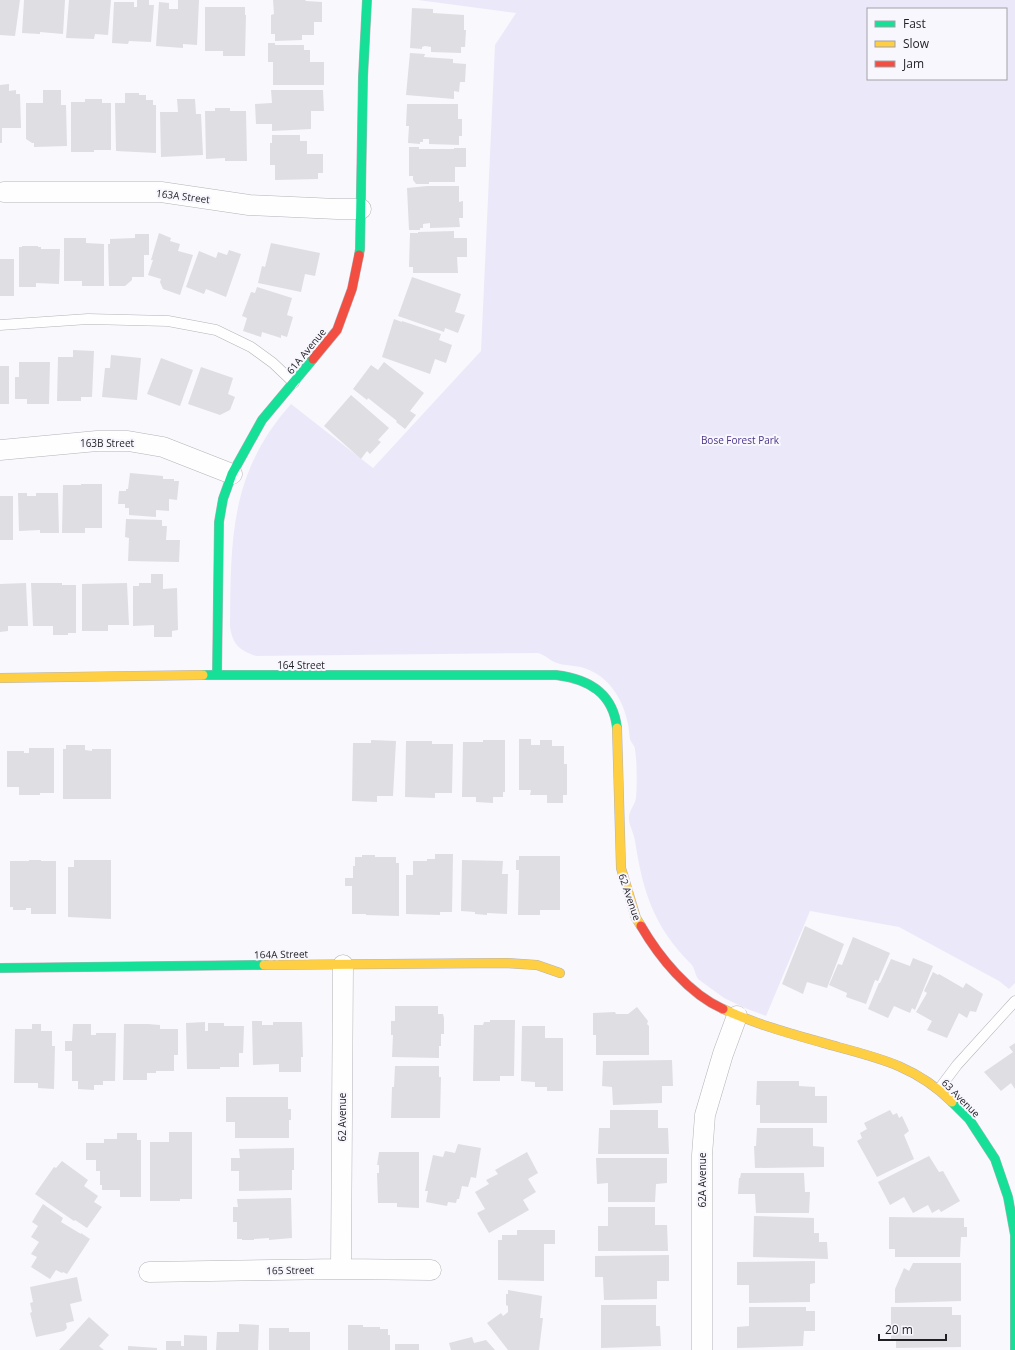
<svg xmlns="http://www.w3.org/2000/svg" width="1015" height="1350" viewBox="0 0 1015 1350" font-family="'Open Sans',sans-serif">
	<rect width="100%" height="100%" fill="#f9f8fd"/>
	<path fill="#ebe9f9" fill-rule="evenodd" d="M418 0H1015V983L1009 989 999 981 899 927 810 911 766 1016 745 1008 724 998 698 979C695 974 695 970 692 965 654 927 643 893 635 841 634 833 629 826 629 818 629 810 635 805 636 798 637 788 637 759 635 750 635 745 631 743 630 739 629 734 629 729 628 724 623 699 609 676 584 668 575 665 565 666 557 663 550 661 546 655 538 653L256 656C239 650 233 645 230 627 231 540 229 474 291 404L373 468 481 351 495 45 516 13ZM868 9H1006V79H868Z"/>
	<path fill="#dfdee3" d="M0 0H20L15 36 0 35Z
		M24 0H65L63 34 40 32V34L22 33Z
		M69 0H111L108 35 95 34 94 39 66 38Z
		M137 0H149V5H154L151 42 129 41 128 44 112 43 114 2H134V7H137Z
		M178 0H199L197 45 183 44V48L156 46 159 2 169 3V9H178Z
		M273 0H305L306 1 322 2V22H314V35H302V40L275 41V34H271V15L274 14Z
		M205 7H245V15H246L245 56H223V51H205Z
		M412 8 433 9V13L464 15V30H466L465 47H461V53L431 52V47L425 46 422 47V49L410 48Z
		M268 43H275V45H304V50H310V62H324V85H273V62H268Z
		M410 53 425 54 424 57 453 59V63L466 64 465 82H460L459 92 454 91V99L406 95Z
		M9 84V91L16 90V94H20L21 128H2V143H0V85Z
		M43 90H61V105H66L67 146 34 147V143H32L26 139V103H43Z
		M271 90H323L324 111H311V129L272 131V124H256L255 104 272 103Z
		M125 93H139V95H146V100H153V105H156V153L116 151 115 103H125Z
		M85 99H102V103H111V150H94V152H71V102H85Z
		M177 99H195L196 114H201L203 155 161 157 160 112H178Z
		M407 104H458V119H462V136H459V145L429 144V139H423V142H420V144L408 143 409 126H406Z
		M215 108H230V111H246L247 161H225V158L206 159 205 111H215Z
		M272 135H300V141H307V154H323V173H318V179L275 180V165H270V143H272Z
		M409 147H419V149H454V148H466V167H455V182H429V184H416L413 180V176H409Z
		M427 186H459V202L463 201V218H459L460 227 430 228V223L423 224V228H420V230H409L407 188Z
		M454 231V238H467V257H457L458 273H413V267H409L410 233H418V232Z
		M159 233 171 238 170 241 180 244 178 251 193 255 180 295 163 289 160 282 161 279 148 275 153 260H151Z
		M135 234H149V255H144V277H132V280L125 286H109L108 244H110V239L135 238Z
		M64 238H86V243L104 244V286H82V281H64Z
		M271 243 320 253 315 276 305 274 301 292 258 283 262 266 265 267Z
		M22 246H38V247H41V249H60L59 284 36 283V287H19V247H22Z
		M229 250 241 254 226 297 206 289 204 294 186 287 199 251 216 258 218 252 227 255Z
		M0 259H14V296H0Z
		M412 277 461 294 455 312 465 315 458 333 445 328 444 332 398 316Z
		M257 287 292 298 287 315 293 317 287 337 281 335V338L262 332 261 337 243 331 247 318 242 316 251 292 255 293Z
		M394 319 402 322V321L441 334 439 340 452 345 446 363 435 359 430 374 382 357Z
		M73 350 94 351 92 397H81V401H57L58 357H73Z
		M111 355 141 358 137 400 102 397 105 368H110Z
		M161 358 193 370 180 406 147 394Z
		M19 362H50L49 404H27V399H15V377H19Z
		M384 362 424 393 410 411 416 415 405 429 396 422 397 421 368 398 367 400 353 389 371 365 378 370Z
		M0 366H9V404H0Z
		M201 367 233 378 228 394 235 397 230 410 220 415 188 404Z
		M351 395 389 428 378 440 381 442 370 454 367 451 361 459 324 426Z
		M130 473 163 476V479H174V481H179L177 500 169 499V511L156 510V517L129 515V508H125V504H118L119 491H126V489H128Z
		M81 484H102V528H85V533H62L63 485H81Z
		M18 493H27V496H36V493H58L59 533H40V530L19 531Z
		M0 496H13V540H0Z
		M126 519 162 520V526H167L166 540H180L179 562 128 561 129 538 125 537Z
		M151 574H163V589L177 588 178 630 172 631V637H154V625L133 626V586H139V583H151Z
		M26 583 28 626H8V631L0 632V584Z
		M31 583H62V585H76V633H68V635H53V626H33Z
		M127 583 129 625H108V631H82V584Z
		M519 739H531V745H540V740H552V746H564V764H567V795H563V803H547V795H530L531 790H519Z
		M371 740 396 741 393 796H377V802L352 801 353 743H371Z
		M483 740H505V792H503V797H493V803L476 802V797H462L463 742H483Z
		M406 741H432V744H453L452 793H435V798L405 797Z
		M66 745H85V750L92 751V749H111V799H63V749H66Z
		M29 748H54V793H40V795H19V787H7V751H24V753H29Z
		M435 854H453L452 912H440V915L406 914V875H413V861H427V859H435Z
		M362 855H375V857H396V863H399V916L366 915V914H352V886H345V878H353V866H355V857H362Z
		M519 856H560V910H540V915H518L519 870H516V860H519Z
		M29 860H41V861H56V914H31V908H26V910H13V907H10V861H29Z
		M74 860H111V919L68 917V867H74Z
		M462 860 503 861 502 874H508L507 914 487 913V915L475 914V912L461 911Z
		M805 926 844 944 827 988 807 982 803 994 782 984Z
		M853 937 890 953 878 981 875 980 866 1004 846 997 847 993 829 985 838 964 842 965Z
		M913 958 933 966 915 1010 912 1008 910 1013 894 1006 888 1018 868 1009 879 983H880L891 959 910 966Z
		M933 972 938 975 939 974 963 988 966 983 983 994 976 1012 970 1011 967 1018 959 1013 947 1038 927 1030 932 1021 916 1012 927 993 924 991Z
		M395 1006H438V1014H443L444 1018V1034H441V1046H439V1058L392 1057 393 1035H391V1021H395Z
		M637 1007 648 1021 647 1024 649 1026V1055H596V1035H593V1013L615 1012 616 1014H628Z
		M490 1020H515L514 1076H500V1081H473L474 1025H483L484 1022H490Z
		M252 1021H262V1025H273V1022H302L303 1057H301V1072H279V1064L253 1065Z
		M205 1022V1031H208V1023H224V1026H244L243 1053H239V1067H220V1069H187L186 1023Z
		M32 1024H41V1031H52V1046H55L54 1089 38 1088V1083H14L15 1029H32Z
		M73 1024H91V1035H96V1033H116L115 1081H103V1085H94V1090L78 1089V1081H72V1051H65V1041H72Z
		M124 1024H148L160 1025V1029H178V1055H174V1071H156V1073H147V1080H123Z
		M522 1026H545V1038H563V1091H547V1087H535V1082L521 1081Z
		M1015 1043V1089L1011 1083 1001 1091 984 1072 1013 1052 1009 1047Z
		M672 1060 673 1086H662V1103L613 1105 612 1087 602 1086 603 1061Z
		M395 1066H439V1077H441L440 1118H391L392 1087H394Z
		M757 1081H799V1086L815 1087V1096H827V1123H760V1105H756Z
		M226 1097H288V1109H291V1120H289V1138H235V1122H226Z
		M610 1110H658V1128H668L669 1154H598L599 1128H610Z
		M890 1110 893 1115 897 1113 899 1118 902 1116 909 1131 904 1135 914 1159 877 1177 857 1141 862 1138 860 1133 867 1129 864 1123Z
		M757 1128H813V1146L824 1147V1167L755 1168 754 1146H756Z
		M169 1132H192V1199H180V1201H150V1142H169Z
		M117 1133H137V1140H141V1197H120V1190H102V1185H100V1171H96V1160H86V1143H104V1139H117Z
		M458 1144 481 1148 476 1178 471 1177 468 1187 462 1186 459 1199H457L456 1203 448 1202 447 1206 426 1202 428 1191H425L433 1155 443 1157 445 1151 455 1153Z
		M294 1148V1170H292V1190L239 1191V1171H231V1158H240L239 1149Z
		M379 1152H419V1208L397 1207V1203H378L377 1173H379V1165H377Z
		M527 1152 538 1173 528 1179 536 1192 523 1200 529 1210 489 1233 477 1213 485 1209 475 1192 489 1184 486 1180 498 1174 495 1170Z
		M929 1156 939 1172 943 1171 960 1201 941 1212 939 1209 932 1213 928 1205 913 1213 904 1197 890 1205 878 1182Z
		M596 1158H667V1183L656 1184 655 1202H608V1183L597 1184Z
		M62 1161 88 1180 84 1186 98 1196 94 1202 102 1207 87 1228 75 1220 74 1221 35 1194 54 1167 56 1168Z
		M741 1173H804L805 1192H810L809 1213H756L755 1194H738L739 1178H740Z
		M291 1198 292 1238 269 1240V1238L254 1239V1240H242V1239H237V1222H233V1207H238L237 1199Z
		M43 1204 63 1218 61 1222 81 1234V1233L90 1239 67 1274 63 1272 62 1273 56 1270 50 1279 31 1267 37 1257 31 1254 39 1242 31 1237 38 1226 32 1222Z
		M608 1207H655V1225H667L668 1251H598V1226H608Z
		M754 1216 814 1218V1233H819V1242H827L828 1259 753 1257Z
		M889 1217 964 1218V1227H967V1237H961L960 1257H895V1249H889Z
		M517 1230H555V1244H544V1281L498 1280V1240H502V1235H517Z
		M669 1255V1281H657V1299L604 1300 603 1277H595V1256Z
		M815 1261V1283L810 1284V1302L749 1303V1285H737V1262Z
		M913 1263H961V1301L895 1303V1289L904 1268 909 1271Z
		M77 1277 82 1301 70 1304 74 1321 66 1323 67 1328 64 1331 36 1337 30 1313 32 1312 30 1303 33 1302 30 1287Z
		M508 1290 542 1296 540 1318H543L539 1350H508L487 1323 501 1313 503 1316 508 1312V1306L506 1305V1294H508Z
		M601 1305H656V1326H660L661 1346 601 1348Z
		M749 1307H806V1311H815V1331H804L803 1346 737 1348V1327L749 1326Z
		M891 1307H952V1315H961V1347L896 1348V1340H891Z
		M89 1317 109 1335 99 1346 104 1350H59Z
		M239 1324 259 1325 258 1350H216L217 1332H239Z
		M348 1325H363V1327H380V1329H388V1335H390V1350H348Z
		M269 1328H289V1332H310V1350H269Z
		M184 1335 207 1336V1350H166V1341H181V1346H184Z
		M472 1337 474 1343 486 1340 495 1350H451L449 1343Z
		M395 1344H419V1350H395Z
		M128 1346 157 1348V1350H128Z"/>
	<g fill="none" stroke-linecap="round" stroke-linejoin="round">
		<g stroke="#b4b3b8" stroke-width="11">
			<path id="lane" d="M0 325 88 319 168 321 216 330 251 347 273 363 294 383
				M939 1089 957 1065 1015 1001"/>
		</g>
		<g stroke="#b4b3b8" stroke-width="21">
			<path id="street" d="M4 192H161L249 205 337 209H361
				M0 450 97 441H128L163 447 232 474
				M341 1269 343 965
				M149 1272 341 1269 431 1270
				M702 1350V1155L705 1115 723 1054 737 1016"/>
		</g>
		<g stroke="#b4b3b8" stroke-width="10">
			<path id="fast" d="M359 255 360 249 363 77 367 0
				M203 675H556C589 679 613 693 617 728
				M217 675 219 522 223 499 232 474 262 420 313 359
				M0 968 264 965
				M952 1102 969 1119 995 1159 1008 1197 1015 1235V1350"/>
		</g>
		<g stroke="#b4b3b8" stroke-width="10">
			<path id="slow" d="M0 678 203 675
				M617 728 621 868 636 918 641 926
				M264 965 506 963 537 965 560 973
				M723 1009C760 1026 799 1036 838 1047 883 1059 918 1068 952 1102"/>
		</g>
		<g stroke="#b4b3b8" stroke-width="10">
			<path id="jam" d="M313 359 337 330 352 289 359 255
				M641 926C659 957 689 994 723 1009"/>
		</g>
		<use href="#lane" stroke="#fefeff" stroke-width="10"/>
		<use href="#street" stroke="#fefeff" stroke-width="20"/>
		<use href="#fast" stroke="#16e098" stroke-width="9"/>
		<use href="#slow" stroke="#ffcf43" stroke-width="9"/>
		<use href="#jam" stroke="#f24e42" stroke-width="9"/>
	</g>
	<g text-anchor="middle" stroke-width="4" stroke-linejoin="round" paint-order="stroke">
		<g font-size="10" fill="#201f25" stroke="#f8f7fe">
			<text transform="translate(183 196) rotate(7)" y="4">163A Street</text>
			<text transform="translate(306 351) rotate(-51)" y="4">61A Avenue</text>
			<text x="107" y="447">163B Street</text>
			<text x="301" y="669">164 Street</text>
			<text transform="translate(630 897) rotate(71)" y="4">62 Avenue</text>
			<text transform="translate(281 954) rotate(-1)" y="4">164A Street</text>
			<text transform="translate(961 1098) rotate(45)" y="4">63 Avenue</text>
			<text transform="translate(342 1117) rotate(-90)" y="4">62 Avenue</text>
			<text transform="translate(702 1180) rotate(-90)" y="4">62A Avenue</text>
			<text transform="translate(290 1270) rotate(-1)" y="4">165 Street</text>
		</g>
		<g font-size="10" fill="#4b348a" stroke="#f8f7fe">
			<text x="740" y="444">Bose Forest Park</text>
		</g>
	</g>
	<rect x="867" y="8" width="140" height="72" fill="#f8f7fe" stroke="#a2a1a7"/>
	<rect x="875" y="21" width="20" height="6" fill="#16e098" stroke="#a2a1a7"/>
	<text x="903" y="28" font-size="12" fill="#201f25">Fast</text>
	<rect x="875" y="41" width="20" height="6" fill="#ffcf43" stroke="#a2a1a7"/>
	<text x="903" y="48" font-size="12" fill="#201f25">Slow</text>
	<rect x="875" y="61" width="20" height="6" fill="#f24e42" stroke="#a2a1a7"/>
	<text x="903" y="68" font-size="12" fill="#201f25">Jam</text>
	<path d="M879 1334v6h67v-6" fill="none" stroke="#201f25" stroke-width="2"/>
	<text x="885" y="1334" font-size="12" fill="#201f25" stroke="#f8f7fe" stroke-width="3" paint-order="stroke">20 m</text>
</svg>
